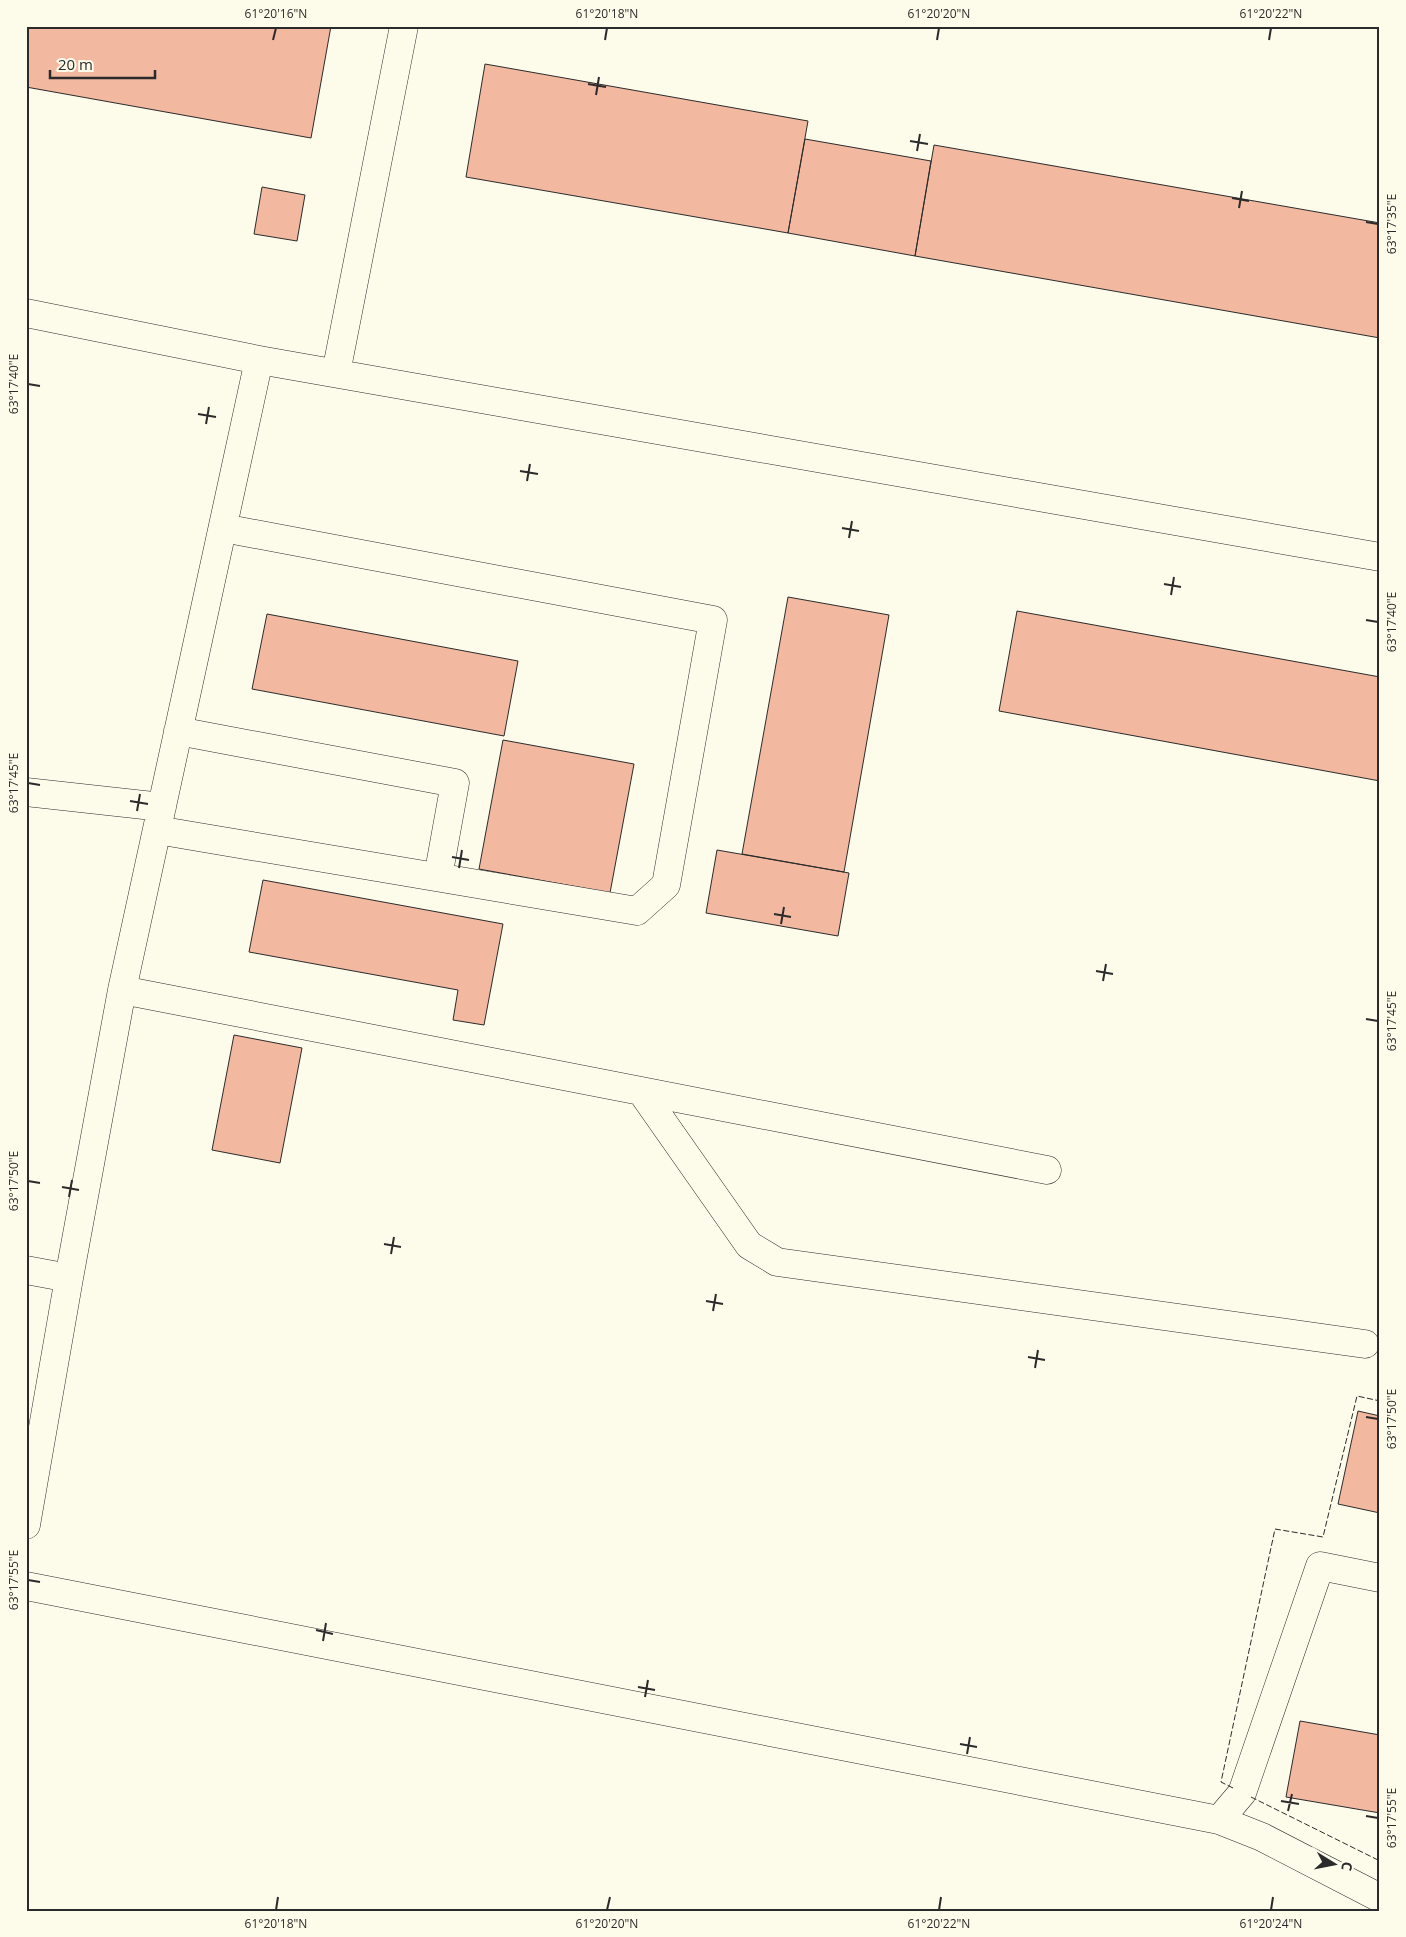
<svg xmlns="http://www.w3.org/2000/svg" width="1406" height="1937" viewBox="0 0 1406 1937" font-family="'Open Sans',sans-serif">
	<rect width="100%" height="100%" fill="#fdfbea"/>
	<path fill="#f2b8a0" stroke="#2b2b2b" d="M26 26H331L311 138 26 87Z
		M485 64 808 121 788 233 466 177Z
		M805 139 931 161 915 256 788 233Z
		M934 145 1380 223V338L915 256Z
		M262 187 305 195 297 241 254 234Z
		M788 597 889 615 844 872 742 854Z
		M1017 611 1380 677V781L999 711Z
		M267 614 518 661 504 736 252 689Z
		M503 740 634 764 610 893 479 869Z
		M717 850 849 873 838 936 706 913Z
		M263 880 503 924 484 1025 453 1020 458 990 249 952Z
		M234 1035 302 1048 280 1163 212 1150Z
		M1358 1411 1380 1416V1513L1338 1504Z
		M1300 1721 1380 1735V1813L1286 1797Z"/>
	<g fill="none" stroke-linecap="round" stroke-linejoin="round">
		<g stroke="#2b2b2b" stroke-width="29">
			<path id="minor" d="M26 313 259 360 1380 557
				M336 373 404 26
				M178 731 455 783 438 877
				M26 792 162 807
				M157 830 637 911 666 885 713 620 223 528
				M122 990 1047 1170
				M641 1091 749 1245 777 1262 1365 1344
				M26 1270 69 1278
				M26 1525 69 1278 122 990 259 360
				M26 1586 1219 1820 1262 1837 1380 1898
				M1219 1820 1242 1793 1320 1566 1380 1578"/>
		</g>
		<use href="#minor" stroke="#fdfbea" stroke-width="28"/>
		<path stroke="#2b2b2b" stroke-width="1" stroke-dasharray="6 2.5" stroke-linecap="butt" d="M1233 1788 1221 1782 1275 1529 1323 1537 1357 1396 1380 1401
			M1251 1797 1380 1861"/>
	</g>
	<path fill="none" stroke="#2b2b2b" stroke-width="2" d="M273 40 276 28M605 40 607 28M937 40 939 28M1269 40 1271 28M588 84 606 87M596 95 599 77M910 141 928 144M917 151 920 134M1232 198 1249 201M1239 208 1242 191M1366 222 1378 224M28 384 40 386M198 414 216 417M206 424 209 407M520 471 538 474M527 481 530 464M842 528 859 531M849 538 852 521M1164 584 1181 587M1171 595 1174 577M1366 620 1378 622M28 783 40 785M130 801 148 804M137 811 140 794M452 857 469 860M459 868 462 850M774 914 791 917M781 924 784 907M1096 971 1113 974M1103 981 1106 964M1366 1019 1378 1021M28 1181 40 1183M62 1187 79 1190M69 1197 72 1180M384 1244 401 1247M391 1254 394 1237M706 1301 723 1304M713 1311 716 1294M1028 1357 1045 1360M1035 1368 1038 1350M1366 1417 1378 1419M28 1580 40 1582M316 1630 333 1634M323 1641 326 1623M638 1687 655 1690M645 1697 648 1680M960 1744 977 1747M967 1754 970 1737M1281 1801 1299 1804M1288 1811 1292 1794M1366 1816 1378 1818M276 1910 278 1897M607 1910 610 1897M939 1910 941 1897M1271 1910 1273 1897"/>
	<rect width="1406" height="1937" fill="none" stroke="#fdfbea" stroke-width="55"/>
	<g transform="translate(1334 1864) rotate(100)" stroke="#fdfbea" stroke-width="4" paint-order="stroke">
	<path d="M0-4L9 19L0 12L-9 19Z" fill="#2b2b2b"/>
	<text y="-8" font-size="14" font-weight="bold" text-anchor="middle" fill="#2b2b2b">С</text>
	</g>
	<path d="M50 70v8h105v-8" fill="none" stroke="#2b2b2b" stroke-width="2.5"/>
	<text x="58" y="70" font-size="15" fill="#2b2b2b" stroke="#fdfbea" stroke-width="4" paint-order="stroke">20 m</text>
	<rect x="28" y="28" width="1350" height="1882" fill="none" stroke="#2b2b2b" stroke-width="2"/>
	<g font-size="12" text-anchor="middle" fill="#2b2b2b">
		<text x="276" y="18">61°20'16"N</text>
		<text x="607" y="18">61°20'18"N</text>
		<text x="939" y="18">61°20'20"N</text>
		<text x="1271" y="18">61°20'22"N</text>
		<text transform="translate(1392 224) rotate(-90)" y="4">63°17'35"E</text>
		<text transform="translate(14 384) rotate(-90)" y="4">63°17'40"E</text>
		<text transform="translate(1392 622) rotate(-90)" y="4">63°17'40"E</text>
		<text transform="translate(14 783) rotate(-90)" y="4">63°17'45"E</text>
		<text transform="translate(1392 1021) rotate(-90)" y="4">63°17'45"E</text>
		<text transform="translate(14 1181) rotate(-90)" y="4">63°17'50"E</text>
		<text transform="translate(1392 1419) rotate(-90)" y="4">63°17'50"E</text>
		<text transform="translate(14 1580) rotate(-90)" y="4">63°17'55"E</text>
		<text transform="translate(1392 1818) rotate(-90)" y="4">63°17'55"E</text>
		<text x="276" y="1928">61°20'18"N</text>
		<text x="607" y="1928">61°20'20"N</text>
		<text x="939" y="1928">61°20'22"N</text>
		<text x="1271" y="1928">61°20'24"N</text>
	</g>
</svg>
